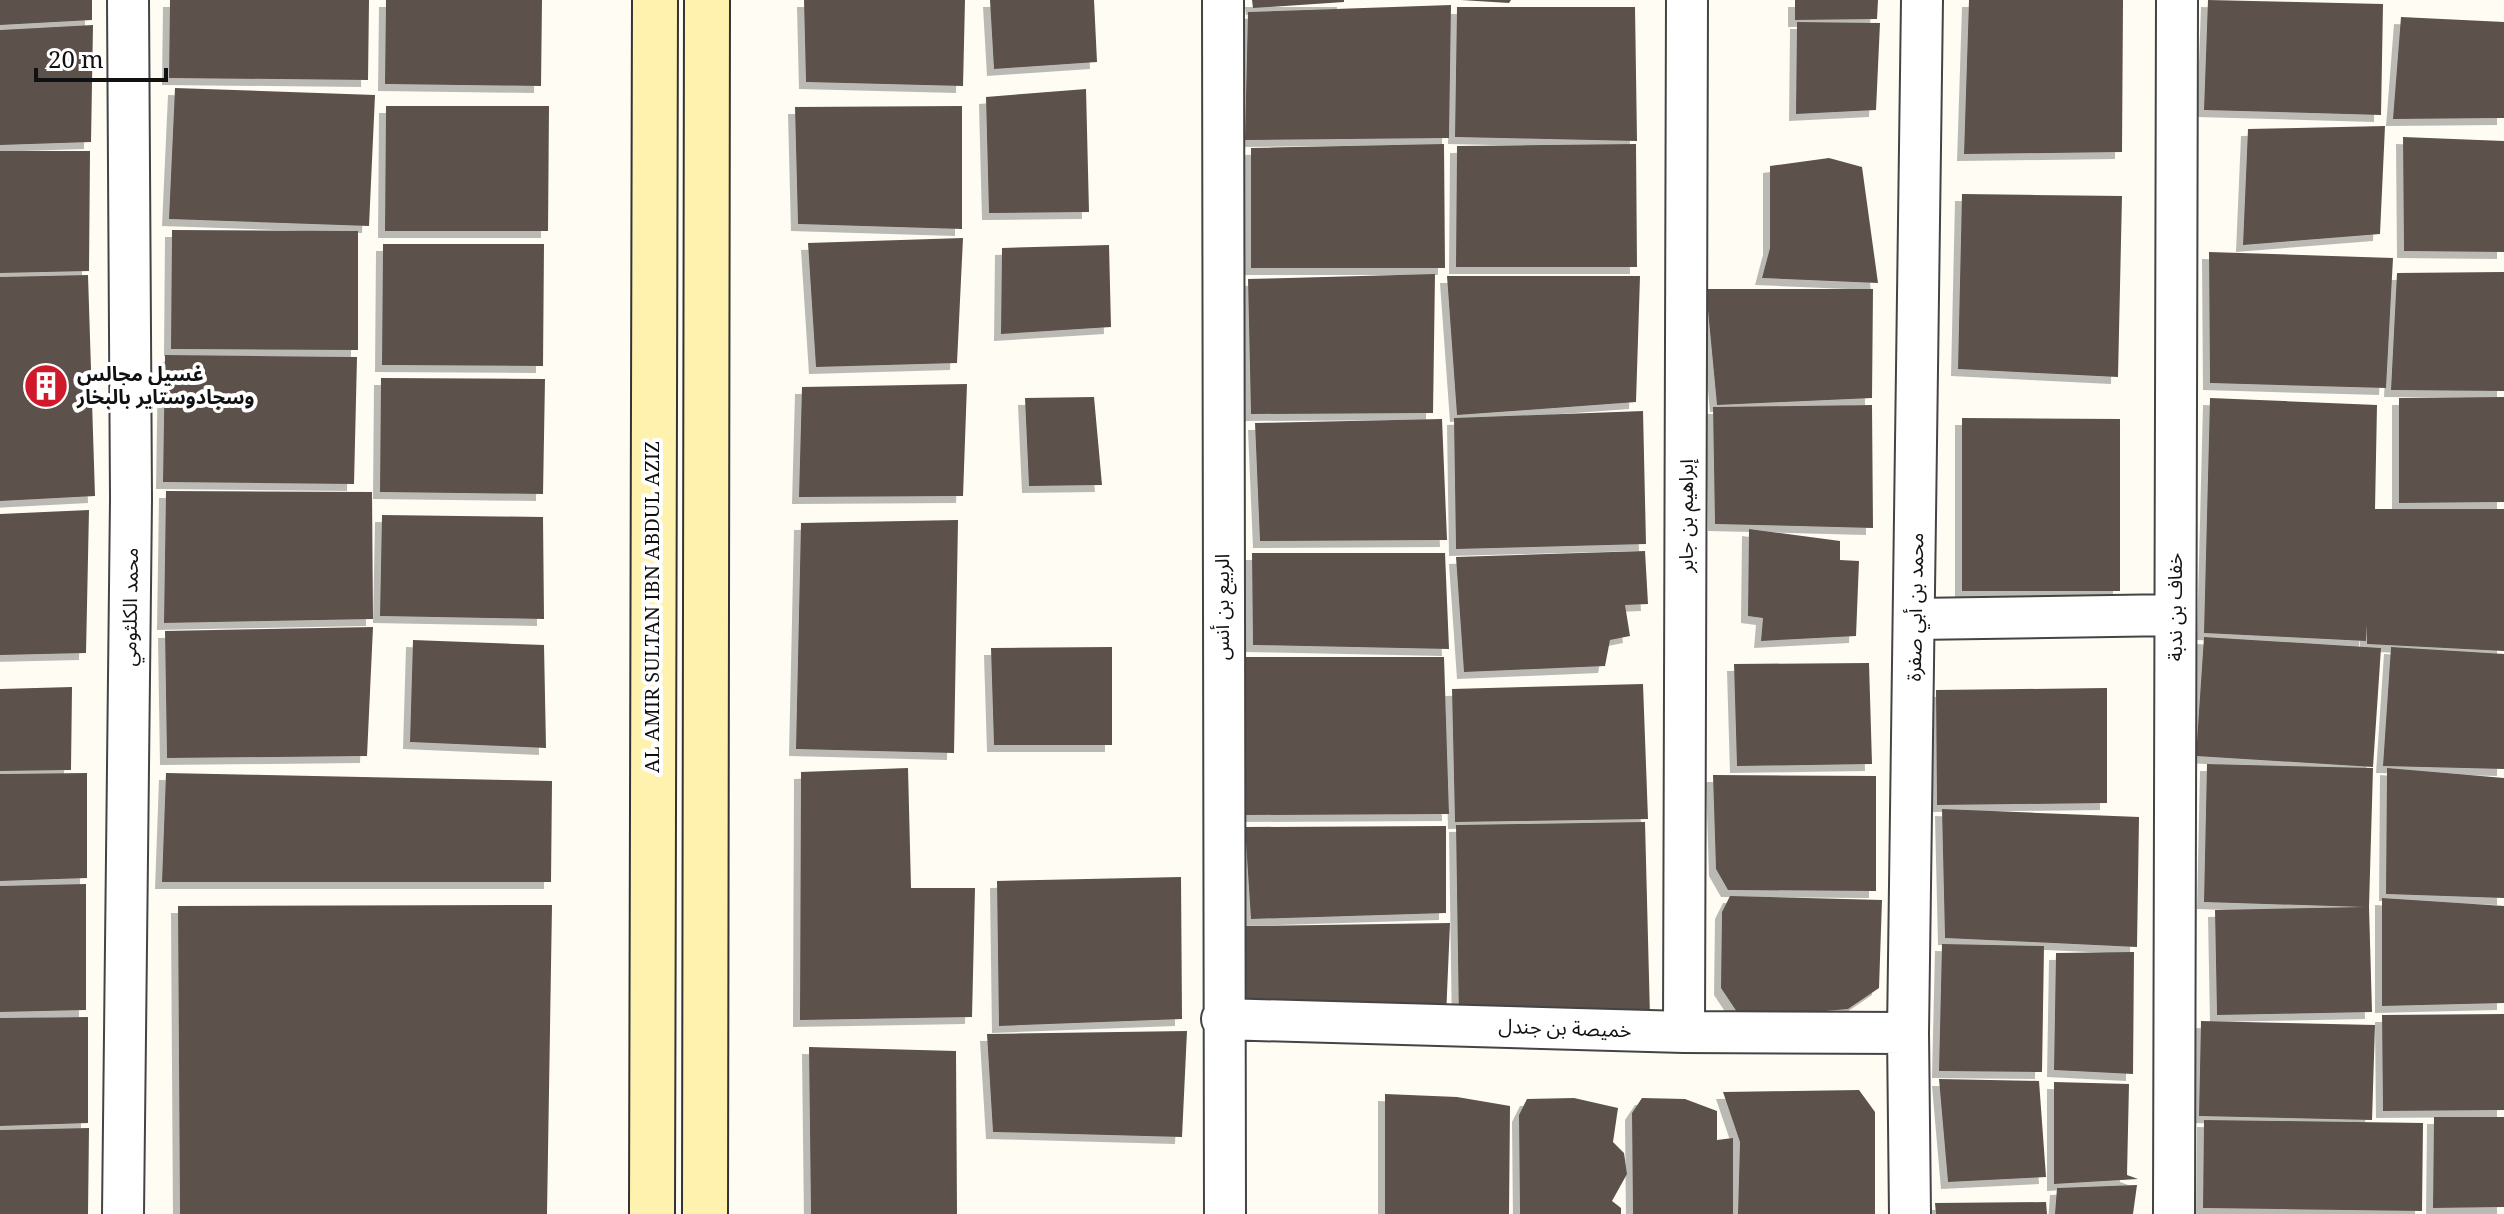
<svg xmlns="http://www.w3.org/2000/svg" width="2504" height="1214" viewBox="0 0 2504 1214" font-family="'Noto Serif','Noto Sans Arabic',serif">
	<defs>
		<filter id="shadow"><feDropShadow dx="-7" dy="7" stdDeviation="0" flood-color="#0004"/></filter>
	</defs>
	<rect width="100%" height="100%" fill="#fffcf4"/>
	<path fill="#5b514b" filter="url(#shadow)" d="M0 0H92V20L0 25Z
		M170 0H369L368 80 169 78Z
		M386 0H542L541 86 385 84Z
		M804 0H965L963 86 806 82Z
		M990 0H1094L1097 62 994 69Z
		M1252 0H1344V2L1253 8Z
		M1461 0H1511L1509 3Z
		M1795 0H1878L1877 19 1795 20Z
		M1969 0H2123L2122 152 1964 154Z
		M2208 0 2383 4 2381 115 2204 110Z
		M1451 5 1449 138 1245 140 1248 12Z
		M1457 7H1635L1637 141 1455 137Z
		M2401 17 2504 22V118L2393 119Z
		M1797 22 1880 23 1876 110 1796 114Z
		M93 25 91 142 0 145V30Z
		M175 88 375 95 369 226 169 219Z
		M1086 89 1089 212 989 213 986 97Z
		M386 106H549L548 231H385Z
		M962 106V229L798 224 795 107Z
		M2385 126 2380 234 2243 245 2248 129Z
		M2403 137 2504 141V252L2404 251Z
		M1444 144 1445 268H1251V148Z
		M1636 144 1637 267H1456L1457 146Z
		M0 151H90L89 271 0 273Z
		M1829 158 1862 167 1878 283 1762 278 1770 248V166Z
		M1962 194 2122 196 2118 377 1958 369Z
		M172 230 358 231V350L171 349Z
		M963 238 957 363 816 367 808 243Z
		M383 244H544L543 366 382 365Z
		M1109 245 1111 327 1001 334 1002 248Z
		M2209 252 2393 258 2386 388 2210 383Z
		M2504 272V391L2391 390 2397 273Z
		M1435 274 1433 413 1251 414 1248 279Z
		M88 275 95 496 0 501V277Z
		M1447 276H1640L1636 402 1457 415Z
		M1706 289H1873L1872 398 1717 405Z
		M165 355 357 357 354 484 163 482Z
		M381 378 545 379 543 494 380 492Z
		M967 384 963 496 799 497 802 387Z
		M1094 397 1102 485 1029 486 1025 398Z
		M2504 397V502L2399 503V398Z
		M2210 398 2377 405 2375 509H2504V651L2367 644V625L2366 641 2204 633Z
		M1872 405 1873 528 1715 524 1713 407Z
		M1643 411 1646 544 1456 549 1454 418Z
		M1962 418 2120 419V591H1962Z
		M1442 419 1447 540 1260 541 1255 423Z
		M166 491 372 492 373 619 164 623Z
		M89 510 86 653 0 655V514Z
		M382 515 543 517 544 619 380 616Z
		M958 520 954 753 796 749 801 523Z
		M1749 529 1840 541V560L1859 561 1856 636 1761 641 1763 618 1748 616Z
		M1645 551 1648 604 1625 605 1630 636 1610 640 1605 666 1464 672 1456 557Z
		M1252 553H1445L1449 649 1253 645Z
		M373 627 367 756 167 758 165 631Z
		M2204 637 2381 648 2373 767 2196 756Z
		M413 640 544 645 546 748 410 742Z
		M1112 647V745H994L991 648Z
		M2391 647 2504 654V769L2383 766Z
		M1244 657H1444L1449 814 1245 815Z
		M1869 663 1872 764 1737 766 1734 664Z
		M1643 684 1648 819 1455 822 1452 689Z
		M72 687 71 770 0 771V689Z
		M2107 688V803L1937 805 1936 690Z
		M2207 764 2373 768 2369 907 2372 1012 2217 1015 2215 910 2364 907 2204 902Z
		M908 768 911 888H975L972 1017 800 1020 801 772Z
		M2387 768 2504 778V898L2386 894Z
		M87 773V878L0 881V774Z
		M166 773 552 781 551 882H162Z
		M1713 775 1876 776V891L1728 890 1716 869Z
		M1942 809 2139 817 2137 947 1945 938Z
		M1645 822 1650 1017 1459 1023 1456 825Z
		M1446 826V913L1251 919 1245 827Z
		M1181 877 1182 1019 999 1026 997 881Z
		M86 884V1010L0 1012V886Z
		M1730 896 1882 900 1879 988 1848 1009 1780 1015 1737 1012 1721 988 1722 912Z
		M2382 898 2504 906V1003L2382 1006Z
		M552 905 547 1214H180L178 906Z
		M1450 923 1446 1017 1242 1001 1246 926Z
		M1942 944 2044 946 2042 1072 1939 1071Z
		M2134 952 2133 1074 2054 1070 2056 953Z
		M2504 1014V1110L2383 1111 2382 1015Z
		M88 1017V1123L0 1126V1018Z
		M2201 1021 2375 1025 2372 1120 2199 1116Z
		M1187 1031 1182 1137 993 1132 987 1034Z
		M809 1047 956 1051 957 1214H811Z
		M1939 1079 2039 1081 2046 1177 1948 1182Z
		M2054 1082 2129 1084 2127 1175 2138 1179 2054 1184Z
		M1859 1090 1875 1112V1214H1738L1740 1142 1723 1092Z
		M1385 1094 1457 1097 1510 1106 1509 1214H1385Z
		M1574 1098 1618 1108 1613 1142 1624 1153 1627 1174 1612 1201 1621 1208V1214H1520L1519 1115 1527 1099Z
		M1642 1098 1685 1099 1717 1111V1140L1733 1138V1214H1633L1632 1113Z
		M2434 1117H2504V1207L2433 1208Z
		M2204 1120 2423 1123 2422 1211 2203 1208Z
		M89 1128 88 1214H0V1130Z
		M2137 1185 2133 1214H2055L2057 1188Z
		M2046 1202 2047 1214H1936L1935 1203Z"/>
	<g fill="none" stroke-linecap="round" stroke-linejoin="round">
		<g stroke="#444" stroke-width="44">
			<path id="street" d="M1223 0 1225 1214
				M1915 619 2175 615
				M1222 1019 1684 1032 1908 1033
				M1684 1032 1687 0
				M123 1214 131 499 128 0
				M1910 1214 1908 1033 1922 0
				M2174 1214 2177 0"/>
		</g>
		<g stroke="#333" stroke-width="48">
			<path id="secondary" d="M652 1214 655 0
				M705 1214 707 0"/>
		</g>
		<use href="#street" stroke="#fff" stroke-width="40"/>
		<use href="#secondary" stroke="#fff2af" stroke-width="44"/>
	</g>
	<defs>
		<g id="building-disc" transform="scale(2.3)"><circle r="9.5" fill="#d0192a" stroke="#fff"/><path d="M-4-6H4V6H1V3H-1V6H-4ZM-2.5-4.3h1.7v1.8h-1.7ZM.8-4.3h1.7v1.8H.8ZM-2.5-1h1.7V.8h-1.7ZM.8-1h1.7V.8H.8Z" fill="#fff"/></g>
	</defs>
	<g fill-rule="evenodd">
		<use href="#building-disc" x="46" y="386"/>
	</g>
	<g text-anchor="middle" stroke-width="8" stroke-linejoin="round" paint-order="stroke">
		<g font-size="20" font-weight="bold" fill="#111" stroke="#fff" text-anchor="start">
			<text x="77" y="381">غسيل مجالس<tspan x="77" dy="23">وسجادوستاير بالبخار</tspan></text>
		</g>
		<g font-size="20" fill="#111" stroke="#fff">
			<text transform="translate(1686 516) rotate(-90)" y="7">إبراهيم بن جابر</text>
			<text transform="translate(130 607) rotate(-89)" y="7">محمد الكلثومي</text>
			<text transform="translate(652 607) rotate(-90)" y="7">AL AMIR SULTAN IBN ABDUL AZIZ</text>
			<text transform="translate(1222 607) rotate(-90)" y="7">الربيع بن أنس</text>
			<text transform="translate(1915 607) rotate(-89)" y="7">محمد بن أبي صفرة</text>
			<text transform="translate(2175 607) rotate(-90)" y="7">خفاف بن ندبة</text>
			<text transform="translate(1565 1028) rotate(2)" y="7">خميصة بن جندل</text>
		</g>
	</g>
	<path d="M36 68v12h130v-12" fill="none" stroke="#111111" stroke-width="4"/>
	<text x="48" y="68" font-size="24" fill="#111111" stroke="#ffffff" stroke-width="6" paint-order="stroke">20 m</text>
</svg>
